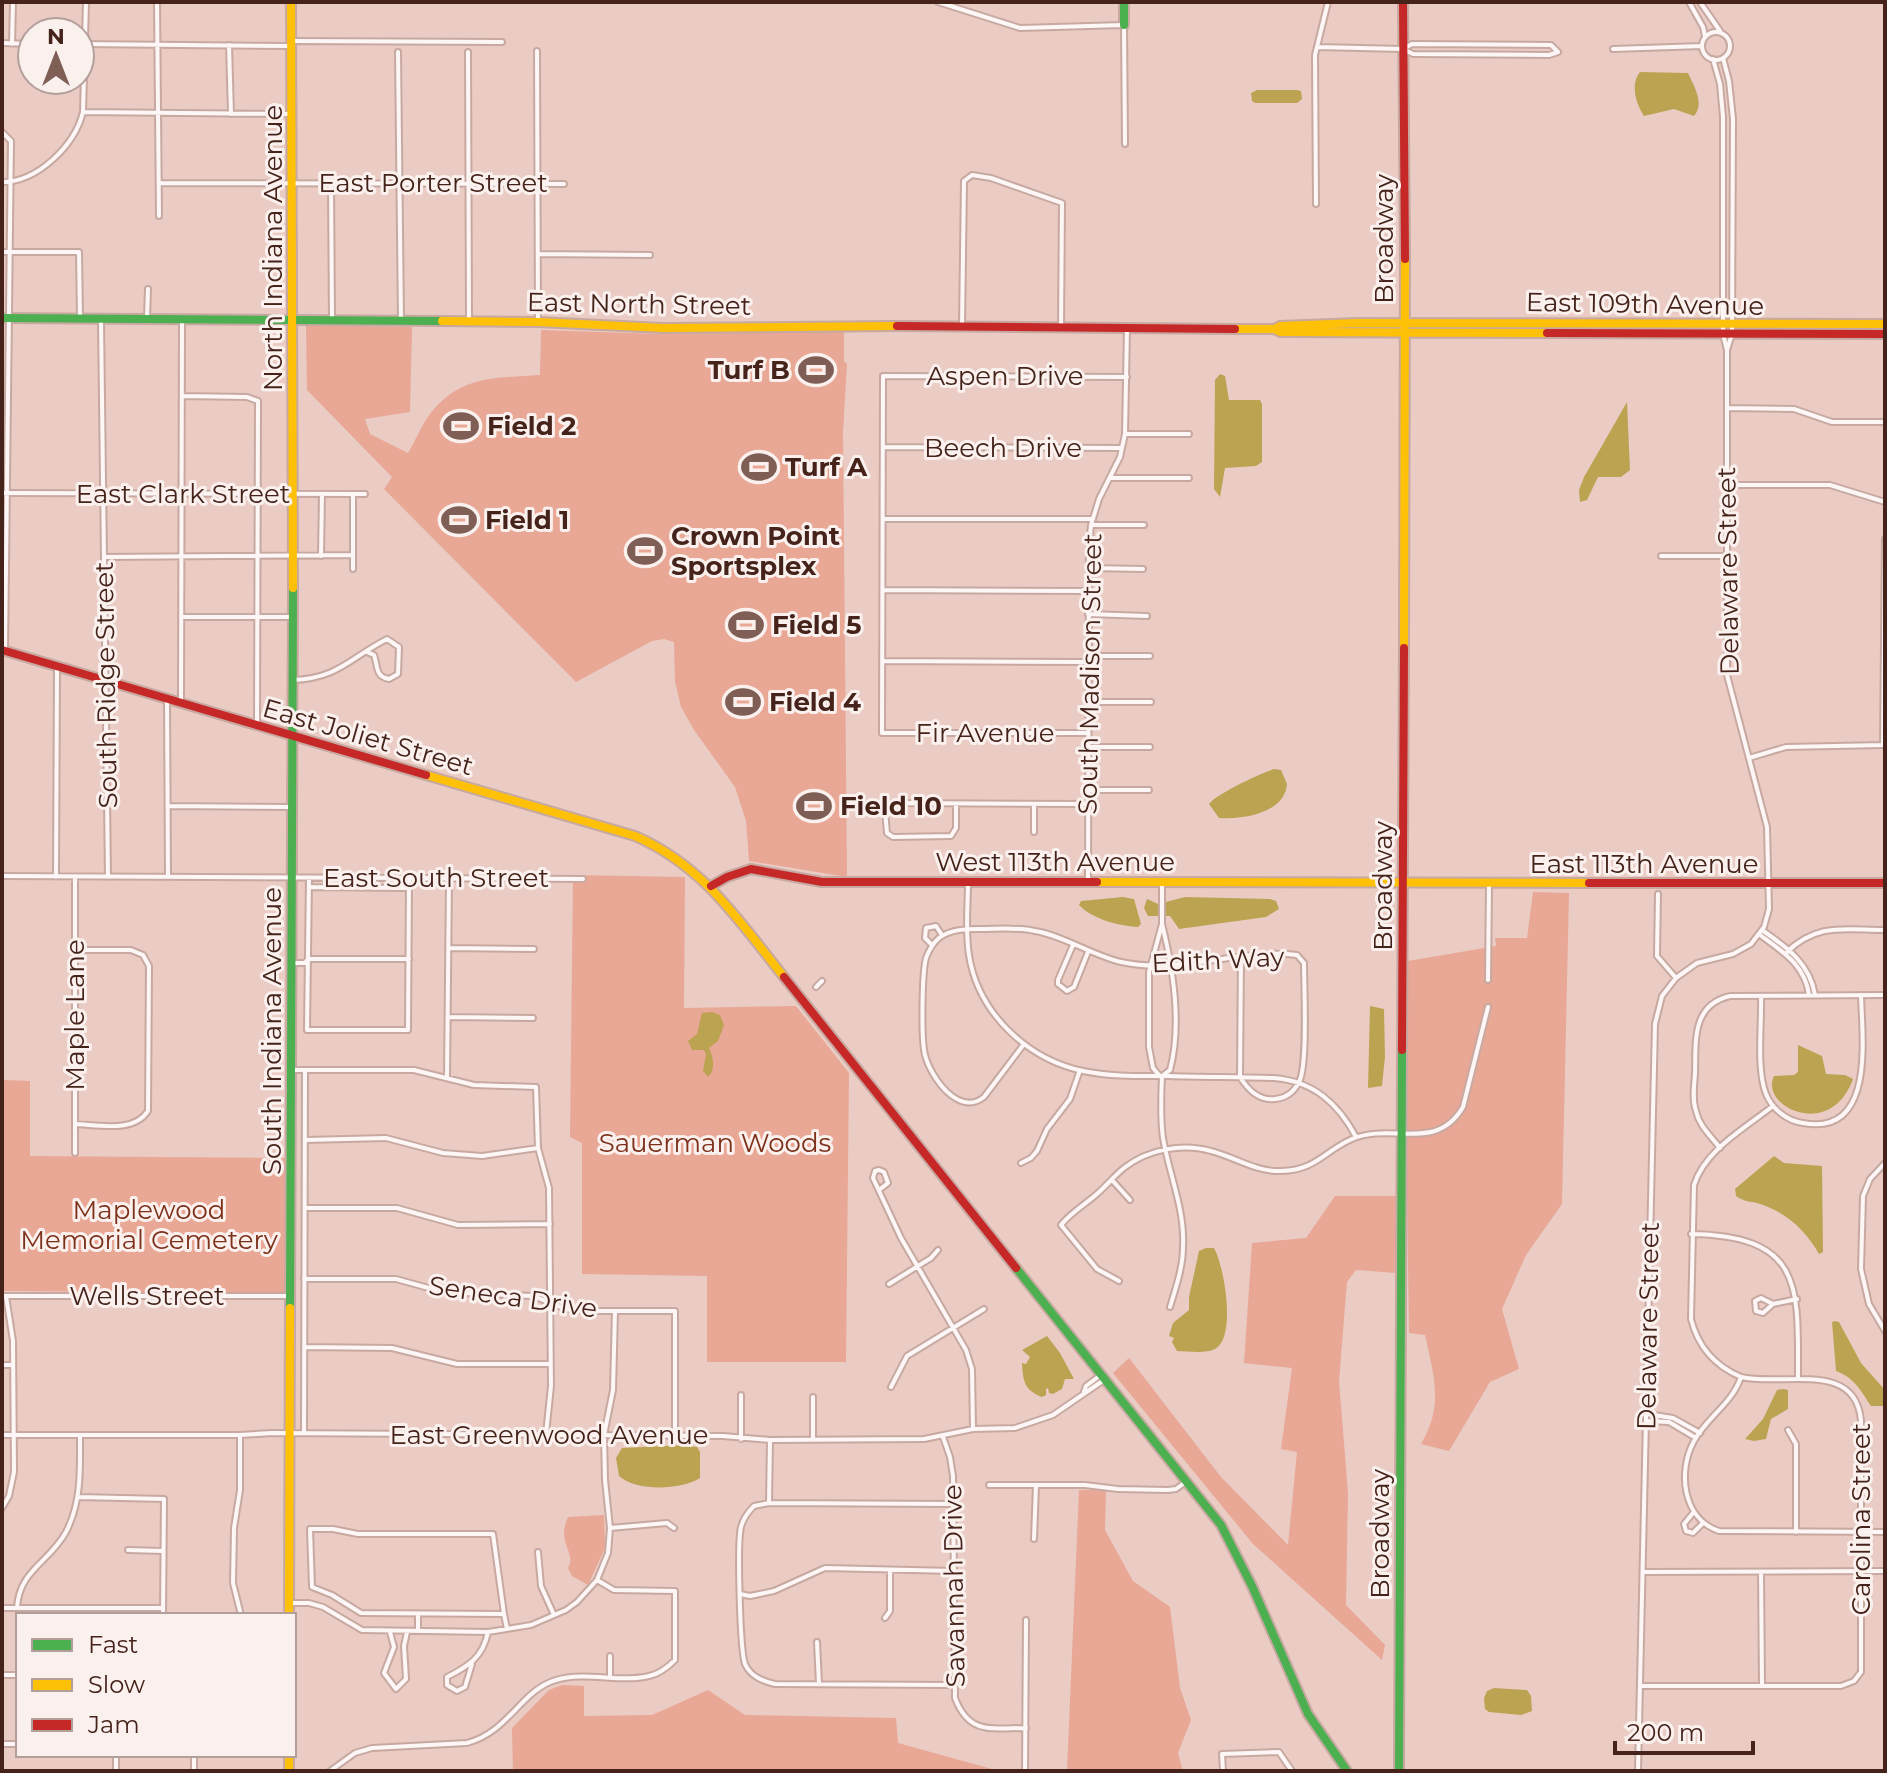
<svg xmlns="http://www.w3.org/2000/svg" width="1887" height="1773" viewBox="0 0 1887 1773" font-family="Montserrat,sans-serif">
	<rect width="100%" height="100%" fill="#eaccc4"/>
	<path fill="#e9a795" d="M306 325 412 327 410 412 365 419 370 434 408 453C416 440 421 426 430 414 460 375 496 378 540 375L541 330 658 334 844 330V361L847 364 843 432 847 877 749 861 746 821 735 787 694 730 681 707 675 681 674 642 664 639 652 641 576 682 384 489 392 477 307 390Z
		M573 875 685 877 684 1008 796 1006 849 1073 846 1362H707V1276L582 1274V1143L570 1137Z
		M1533 892 1569 893 1562 1204 1526 1255 1502 1309 1519 1369 1490 1382 1449 1451 1421 1444C1444 1406 1434 1376 1425 1335L1409 1333 1407 1196 1408 961 1496 946 1495 938H1527Z
		M2 1080 30 1081V1156L287 1158V1289L284 1293 2 1291Z
		M1335 1196H1396V1273L1356 1270 1347 1282 1339 1381 1348 1493 1346 1605 1385 1645 1382 1660 1253 1544 1113 1373 1129 1358 1221 1477 1288 1545 1297 1452 1281 1449 1292 1368 1244 1363 1252 1243 1306 1238Z
		M1079 1490H1106L1105 1530 1133 1581 1170 1607 1180 1688 1191 1720 1178 1753 1183 1771H1067Z
		M604 1515 605 1548 588 1585 572 1576 568 1568C577 1552 556 1544 568 1517Z
		M562 1685 584 1686V1716L652 1715 708 1690 745 1715 896 1718 898 1743 992 1769V1771H513L512 1728 549 1690Z"/>
	<path fill="#bca352" d="M1640 72 1688 73C1694 86 1705 104 1694 116L1674 109 1644 116C1636 104 1630 84 1640 72Z
		M1257 90H1297L1301 91 1302 99 1297 103H1255L1252 101 1251 93Z
		M1220 374 1225 376 1229 400H1260L1262 404V462L1256 466 1225 468 1220 497 1214 489 1215 380Z
		M1627 402 1630 470 1621 477H1598L1587 500 1580 502 1579 490 1584 477Z
		M1274 769 1281 770 1287 784C1285 813 1243 820 1219 818L1209 804C1216 794 1261 773 1274 769Z
		M1123 897 1134 899 1141 924 1138 927C1119 926 1092 919 1079 905L1081 901Z
		M1185 897 1270 899 1276 901 1279 909 1266 917 1179 929 1170 916H1148L1144 908 1147 899 1158 904Z
		M1370 1006 1384 1009 1385 1057 1382 1086 1368 1088Z
		M712 1012 720 1015 724 1025 718 1041 709 1048C713 1056 716 1070 708 1077L703 1071 706 1054 704 1050H692L688 1041 697 1034 702 1013Z
		M1798 1045 1822 1056 1826 1074 1845 1075 1853 1079C1831 1141 1759 1107 1774 1076L1794 1075 1798 1072Z
		M1774 1156 1784 1163 1822 1166 1823 1252 1819 1254C1806 1231 1786 1212 1760 1204 1751 1201 1744 1202 1736 1196L1735 1189Z
		M1206 1248H1214C1224 1265 1237 1338 1215 1349 1206 1354 1187 1351 1177 1351L1172 1342 1174 1338 1169 1336 1173 1323 1189 1310V1297L1199 1251Z
		M1835 1321 1839 1322 1861 1363 1885 1390V1406H1871C1861 1391 1855 1378 1836 1371L1832 1322Z
		M1047 1336 1060 1353 1074 1379H1065L1062 1389 1053 1394 1049 1393 1048 1388 1046 1389V1395L1042 1397C1024 1390 1023 1381 1022 1363L1026 1364 1030 1357 1022 1350Z
		M1783 1389 1788 1390V1409L1771 1419 1766 1439 1754 1441 1745 1439 1763 1419 1777 1390Z
		M685 1445 697 1447 700 1452V1478C681 1490 637 1492 619 1476L616 1458 622 1448Z
		M1494 1688 1527 1690 1531 1696 1532 1711 1521 1715 1489 1712 1485 1709 1484 1698 1487 1691Z"/>
	<g fill="none" stroke-linecap="round" stroke-linejoin="round">
		<g stroke="#c7a9a1" stroke-width="8">
			<path id="street" d="M157 2 159 216
				M938 2 1020 28 1124 25 1125 144
				M1689 2 1703 27 1705 36
				M1700 2 1720 31
				M1702 46a14 14 0 1 1 28 0a14 14 0 1 1-28 0Z
				M292 41 502 42
				M2 43 32 44
				M12 44 13 2
				M80 44 292 46
				M229 45 231 114
				M1317 47 1403 49 1412 44 1551 45 1558 52
				M1403 49 1413 54 1549 55 1558 52
				M1613 49 1702 46
				M537 51 538 322
				M398 52 401 322
				M468 52 469 321
				M1723 58 1729 81 1733 119 1732 334 1727 350
				M83 112 292 114
				M2 132 11 141 5 651
				M2 182C38 182 75 145 83 112L86 2
				M159 183 564 184
				M331 183 332 321
				M1316 204 1315 55 1328 2
				M2 252H79L80 318
				M538 254 650 255
				M147 318 148 289
				M101 320 108 877
				M962 327 964 181 972 175 991 178 1062 203 1061 328
				M182 396 247 397 258 401 257 724
				M1727 408 1794 409 1832 422H1885
				M1125 434H1189
				M883 447 1122 448
				M1111 478H1189
				M1727 485H1830L1885 502
				M2 493 365 494
				M353 495V569
				M883 519H1093
				M1091 525H1144
				M321 556 322 494
				M1661 556H1727
				M104 557 353 555
				M1088 568 1143 569
				M883 590 1088 591
				M1088 614 1147 616
				M181 617H293
				M1088 656H1150
				M883 661 1088 662
				M292 680C338 679 351 657 387 639L399 647 398 674 389 679C375 677 378 666 374 655L367 652
				M167 698 168 876
				M1088 702H1151
				M181 703 182 319
				M1088 733H882L883 376 1127 377
				M1883 745 1885 539
				M1088 747H1150
				M1749 758 1786 747 1883 745
				M1088 790H1149
				M956 804V828L951 836 893 837 887 833 885 811 889 804 894 803 1088 804
				M168 806 292 807
				M1034 832V804
				M2 876 583 879
				M56 877 57 668
				M75 877V1153
				M309 878 307 1030H408L409 878
				M968 881C968 906 965 931 969 955 978 1013 1027 1059 1083 1071 1112 1077 1140 1076 1169 1076 1204 1077 1239 1077 1274 1078 1313 1081 1338 1103 1356 1137
				M1088 882 1089 546 1091 525 1099 499 1120 457 1125 434 1127 328
				M309 887 409 888
				M1162 924C1173 968 1182 1025 1170 1070L1162 1076C1161 1097 1160 1117 1163 1138 1169 1174 1185 1209 1183 1247 1183 1267 1176 1287 1170 1307
				M1762 930C1788 948 1810 964 1815 995
				M1760 935C1783 952 1805 965 1809 995
				M932 945 925 938 926 928 936 926 942 935
				M1073 945 1058 980V984L1067 991 1074 987 1088 952
				M448 948 534 949
				M1786 953C1817 922 1845 930 1885 930
				M291 963H305L308 959H409
				M1676 978 1697 963 1733 954 1751 944 1764 927 1769 909 1767 827 1727 675V350L1723 334V117L1720 84 1713 59
				M1488 980 1489 884
				M816 987 822 981
				M1761 996C1762 1024 1756 1069 1766 1094 1772 1109 1787 1121 1803 1123 1876 1137 1862 1037 1861 995
				M448 1017 533 1018
				M1024 1044 984 1097C959 1117 931 1078 925 1055 921 1040 922 973 926 958 929 950 933 943 939 938 951 929 966 929 980 929 998 929 1018 927 1035 931 1065 936 1091 955 1121 962 1181 975 1238 948 1297 955L1304 963C1304 986 1308 1066 1299 1082 1294 1092 1286 1098 1275 1099 1259 1101 1248 1090 1240 1077L1241 955
				M292 1070H414L474 1085 536 1087 538 1148 549 1188 551 1386 546 1434
				M1159 1075 1153 1068 1149 1047V972L1162 924V883
				M447 1078 449 879
				M1773 1106C1745 1128 1705 1150 1694 1185L1691 1319C1698 1347 1715 1366 1741 1377 1732 1404 1707 1417 1694 1441 1677 1472 1683 1519 1719 1531L1885 1532
				M75 1124C99 1125 134 1133 148 1111L149 966 143 955 131 950H76
				M305 1140 386 1138 443 1153 482 1156 538 1148
				M1720 1148C1711 1136 1699 1126 1696 1111 1692 1100 1694 1086 1695 1074 1696 1042 1691 1005 1730 996L1885 995
				M1021 1163 1031 1158 1037 1151 1047 1129 1070 1099 1080 1070
				M1885 1163 1870 1179 1863 1196 1861 1269 1869 1304 1885 1331
				M1112 1180 1130 1200
				M879 1190 888 1183 884 1172 879 1170 875 1171 873 1178 901 1238 966 1350 972 1369 973 1429
				M305 1208H397L458 1225 550 1224
				M1691 1234C1804 1236 1798 1287 1798 1379
				M304 1279H396L443 1292 533 1296 566 1309 588 1311H675V1436
				M1119 1281 1097 1269 1061 1225C1071 1212 1086 1204 1098 1193 1107 1185 1115 1175 1124 1168 1148 1149 1183 1143 1211 1151 1235 1157 1255 1172 1281 1171 1317 1170 1324 1151 1352 1139 1392 1122 1436 1153 1463 1107L1488 1007
				M889 1284 931 1258 938 1250
				M2 1296H291
				M1773 1304 1761 1298 1755 1301 1756 1311 1763 1313 1773 1304 1797 1299
				M304 1347 392 1348 457 1364H550
				M2 1365H13
				M891 1387 907 1356 984 1309
				M1084 1392 1086 1386 1102 1374
				M741 1395V1439
				M1647 1414 1673 1418 1700 1433
				M1647 1421 1669 1422 1696 1438
				M1788 1430 1796 1444V1532
				M304 1433 305 1070
				M2 1435H240L272 1433 723 1436 770 1440 924 1439 973 1429 1015 1428 1053 1415 1104 1380
				M240 1435V1490L234 1528 233 1583 241 1615
				M943 1437 950 1457 953 1476 955 1698C969 1735 991 1728 1026 1728
				M813 1439V1397
				M989 1485H1085L1118 1489 1168 1490 1176 1489 1187 1481
				M79 1497 164 1499 163 1615
				M769 1503 770 1440
				M953 1504 769 1503 754 1506C748 1512 743 1519 741 1527 737 1543 740 1650 745 1664 751 1677 763 1681 775 1684L954 1685
				M2 1508 9 1496 14 1472 13 1341 6 1296
				M1693 1513 1684 1524 1686 1531 1693 1533 1703 1523
				M610 1528 667 1523 674 1528
				M310 1529H333L358 1534H493L504 1614 361 1613 332 1595 312 1587Z
				M1034 1539 1036 1485
				M128 1550 163 1551
				M538 1552 541 1586 554 1615
				M1643 1572 1885 1571
				M1761 1572 1762 1685
				M740 1594 750 1596 774 1591 825 1568 954 1571
				M290 1603H309L323 1607 362 1630 488 1632 531 1625 566 1610 577 1602 597 1580 608 1553 610 1528 605 1480 604 1435 613 1390 615 1311
				M2 1608H163
				M17 1608C19 1570 50 1562 66 1532 82 1501 80 1468 80 1435
				M504 1614 507 1629
				M885 1618 890 1611V1570
				M418 1631V1615
				M390 1632 394 1647 384 1673 396 1689 406 1679 404 1646 407 1632
				M817 1642 819 1684
				M610 1656V1677
				M472 1664 465 1687 457 1691 447 1685V1677C469 1666 483 1657 488 1632
				M2 1675H18
				M1640 1686H1841L1854 1681 1861 1672V1421C1856 1359 1782 1387 1741 1377
				M2 1744H18
				M194 1755V1771
				M116 1771V1755
				M330 1771 355 1753 372 1748 467 1743C509 1732 521 1690 556 1680 586 1671 620 1683 649 1676 660 1674 668 1667 675 1660V1591L614 1590 597 1580
				M1025 1771 1026 1620
				M1223 1771 1222 1754 1279 1752 1292 1771
				M1638 1771 1655 1024 1662 996 1676 978 1657 956 1658 894"/>
		</g>
		<g stroke="#c7a9a1" stroke-width="12">
			<path id="fast" d="M1124 2V25
				M2 318 442 321
				M1016 1268 1221 1525 1252 1586 1308 1714 1347 1771
				M290 1308 293 588
				M1399 1771 1402 1050"/>
		</g>
		<g stroke="#c7a9a1" stroke-width="12">
			<path id="slow" d="M291 2 293 588
				M442 321 538 322 663 328 897 326
				M1235 329H1274L1280 332 1547 333
				M1274 329 1280 326 1357 323 1885 324
				M1404 648 1405 259
				M426 775 635 836C704 866 739 921 784 977
				M1097 882 1589 883
				M289 1615 290 1308
				M289 1755V1771"/>
		</g>
		<g stroke="#c7a9a1" stroke-width="12">
			<path id="jam" d="M1403 2 1405 259
				M897 326 1235 329
				M1547 333 1885 334
				M2 650 426 775
				M1589 883H1885
				M711 886 727 877 751 869 822 882H1097
				M784 977 1016 1268
				M1402 1050 1404 648"/>
		</g>
		<use href="#street" stroke="#fcf7f6" stroke-width="4"/>
		<use href="#fast" stroke="#4caf50" stroke-width="8"/>
		<use href="#slow" stroke="#ffc107" stroke-width="8"/>
		<use href="#jam" stroke="#c62828" stroke-width="8"/>
	</g>
	<defs>
		<g id="stadium-bare" transform="scale(2.76)"><path d="M0-5a6.5 5 0 1 0 0 10a6.5 5 0 1 0 0-10ZM-3.5-1.8h7v3.6h-7Z" fill="#7f5e56" stroke="#faf1ee" stroke-width="2.5" paint-order="stroke"/></g>
	</defs>
	<g fill-rule="evenodd">
		<use href="#stadium-bare" x="816" y="370"/>
		<use href="#stadium-bare" x="461" y="426"/>
		<use href="#stadium-bare" x="759" y="467"/>
		<use href="#stadium-bare" x="459" y="520"/>
		<use href="#stadium-bare" x="645" y="551"/>
		<use href="#stadium-bare" x="746" y="625"/>
		<use href="#stadium-bare" x="743" y="702"/>
		<use href="#stadium-bare" x="814" y="806"/>
	</g>
	<g text-anchor="middle" stroke-width="6" stroke-linejoin="round" paint-order="stroke">
		<g font-size="26" fill="#45231a" stroke="#faf1ee">
			<text x="433" y="192">East Porter Street</text>
			<text transform="translate(1384 239) rotate(-90)" y="9">Broadway</text>
			<text transform="translate(273 248) rotate(-90)" y="9">North Indiana Avenue</text>
			<text transform="translate(639 304) rotate(1)" y="9">East North Street</text>
			<text transform="translate(1645 304) rotate(1)" y="9">East 109th Avenue</text>
			<text x="1005" y="385">Aspen Drive</text>
			<text x="1003" y="457">Beech Drive</text>
			<text x="183" y="503">East Clark Street</text>
			<text transform="translate(1728 571) rotate(-91)" y="9">Delaware Street</text>
			<text transform="translate(1090 674) rotate(-89)" y="9">South Madison Street</text>
			<text transform="translate(106 685) rotate(-91)" y="9">South Ridge Street</text>
			<text x="985" y="742">Fir Avenue</text>
			<text transform="translate(368 737) rotate(16)" y="9">East Joliet Street</text>
			<text x="1055" y="871">West 113th Avenue</text>
			<text x="1644" y="873">East 113th Avenue</text>
			<text x="436" y="887">East South Street</text>
			<text transform="translate(1383 886) rotate(-90)" y="9">Broadway</text>
			<text transform="translate(1218 960) rotate(-3)" y="9">Edith Way</text>
			<text transform="translate(75 1015) rotate(-90)" y="9">Maple Lane</text>
			<text transform="translate(272 1031) rotate(-90)" y="9">South Indiana Avenue</text>
			<text x="147" y="1305">Wells Street</text>
			<text transform="translate(513 1297) rotate(8)" y="9">Seneca Drive</text>
			<text transform="translate(1648 1326) rotate(-89)" y="9">Delaware Street</text>
			<text x="549" y="1444">East Greenwood Avenue</text>
			<text transform="translate(1861 1519) rotate(-90)" y="9">Carolina Street</text>
			<text transform="translate(1380 1534) rotate(-90)" y="9">Broadway</text>
			<text transform="translate(954 1586) rotate(-91)" y="9">Savannah Drive</text>
		</g>
		<g font-size="26" font-weight="bold" fill="#45231a" stroke="#faf1ee" text-anchor="start">
			<text x="790" y="379" text-anchor="end">Turf B</text>
			<text x="487" y="435">Field 2</text>
			<text x="785" y="476">Turf A</text>
			<text x="485" y="529">Field 1</text>
			<text x="671" y="545">Crown Point<tspan x="671" dy="30">Sportsplex</tspan></text>
			<text x="772" y="634">Field 5</text>
			<text x="769" y="711">Field 4</text>
			<text x="840" y="815">Field 10</text>
		</g>
		<g font-size="26" fill="#7d301a" stroke="#faf1ee">
			<text x="715" y="1152">Sauerman Woods</text>
			<text x="149" y="1219">Maplewood<tspan x="149" dy="30">Memorial Cemetery</tspan></text>
		</g>
	</g>
	<rect width="1887" height="1773" fill="none" stroke="#45231a" stroke-width="8"/>
	<rect x="16" y="1613" width="280" height="144" fill="#faf1ee" stroke="#b29f99" stroke-width="2"/>
	<rect x="32" y="1639" width="40" height="12" fill="#4caf50" stroke="#b29f99" stroke-width="2"/>
	<text x="88" y="1653" font-size="24" fill="#45231a">Fast</text>
	<rect x="32" y="1679" width="40" height="12" fill="#ffc107" stroke="#b29f99" stroke-width="2"/>
	<text x="88" y="1693" font-size="24" fill="#45231a">Slow</text>
	<rect x="32" y="1719" width="40" height="12" fill="#c62828" stroke="#b29f99" stroke-width="2"/>
	<text x="88" y="1733" font-size="24" fill="#45231a">Jam</text>
	<g transform="translate(56 56)"><circle r="38" fill="#faf1ee" stroke="#b29f99" stroke-width="2"/>
	<path d="M0-6L14 30L0 20L-14 30Z" fill="#7f5e56"/>
	<text y="-12" font-size="22" font-weight="bold" text-anchor="middle" fill="#45231a">N</text>
	</g>
	<path d="M1615 1741v12h138v-12" fill="none" stroke="#45231a" stroke-width="4"/>
	<text x="1627" y="1741" font-size="24" fill="#45231a" stroke="#faf1ee" stroke-width="6" paint-order="stroke">200 m</text>
</svg>
